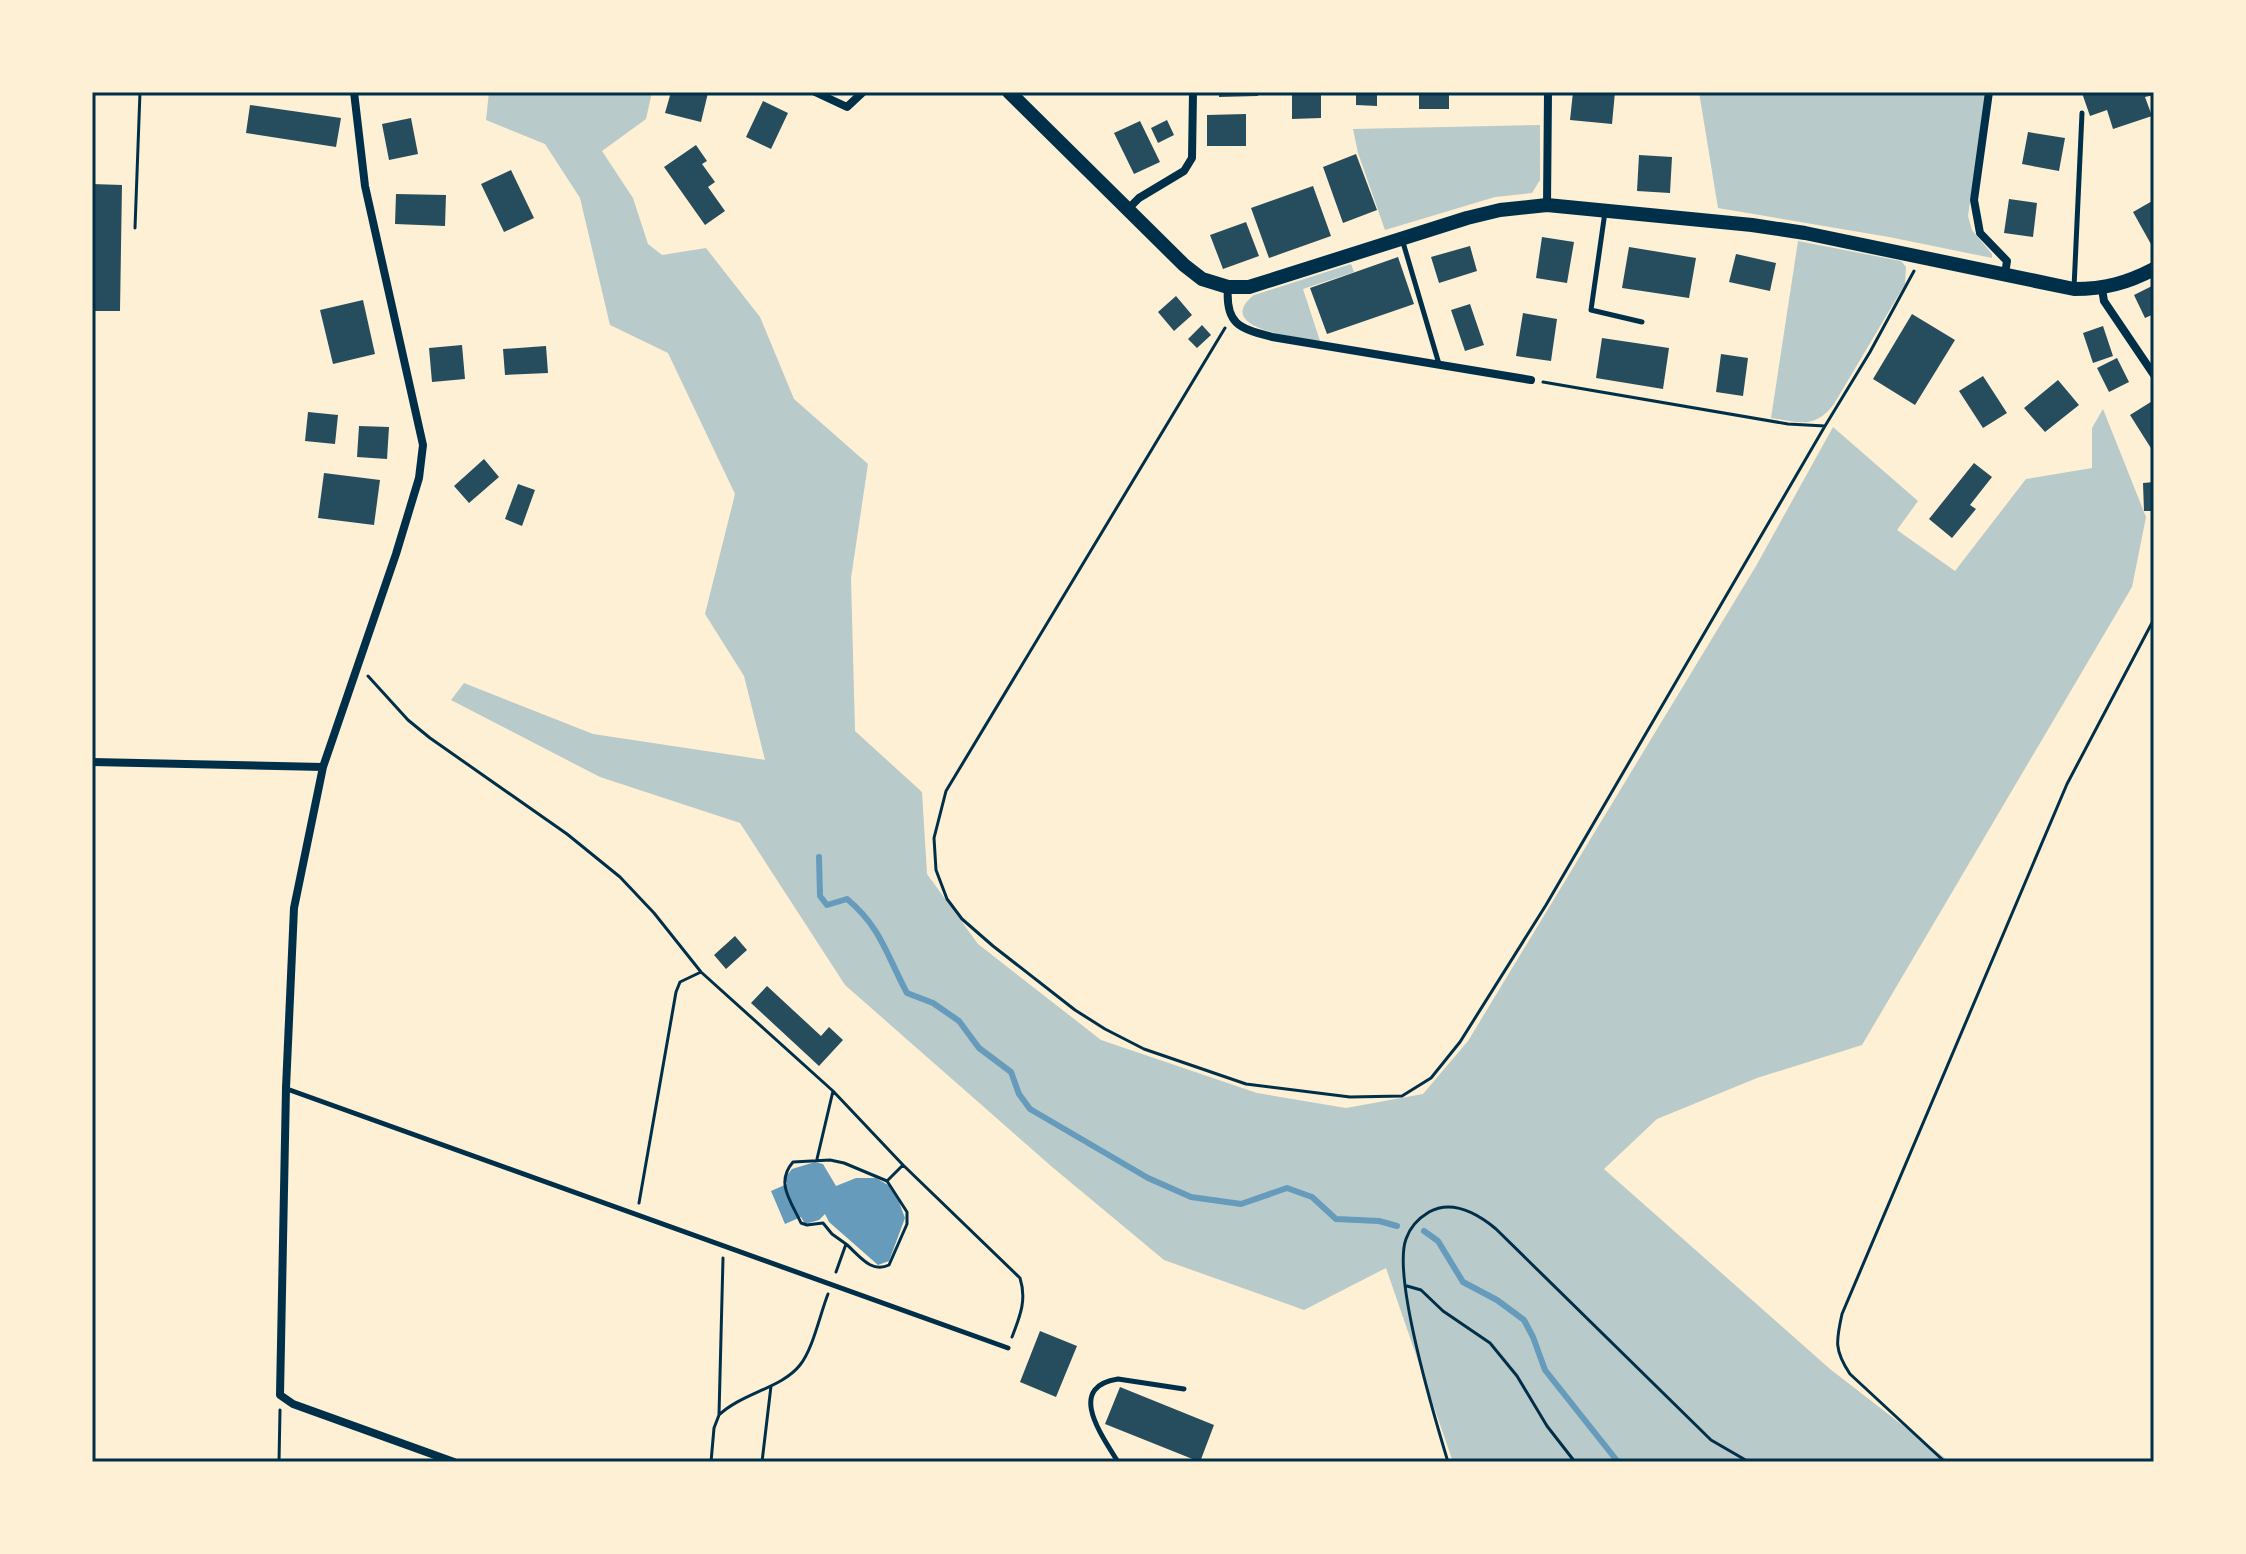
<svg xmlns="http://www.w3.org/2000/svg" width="2246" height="1554" viewBox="0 0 2246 1554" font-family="'Crimson Pro',serif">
	<rect width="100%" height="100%" fill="#fdf0d5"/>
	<path fill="#b9caca" d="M489 92H652L646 119 602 151 633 198 648 244 662 255 706 248 760 317 794 399 868 464 851 578 855 731 922 792 927 874 978 944 1101 1040 1257 1093 1346 1108 1423 1094 1468 1041 1756 566 1833 427 1918 501 1897 530 1955 571 2026 479 2092 468V428L2103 409 2146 517 2132 587 1862 1045 1757 1078 1657 1119 1604 1169 1830 1369 1950 1462H1453L1386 1268 1304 1310 1164 1260 1051 1166 845 985 740 823 600 777 451 700 464 683 593 734 765 760 744 676 705 614 735 494 668 353 610 325 580 198 545 144 486 120Z
		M1699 92H1986L1968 216 1972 230 1992 254V258L1889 237 1718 208Z
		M1540 125V180L1532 193 1495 197 1385 230 1358 153 1353 129Z
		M1798 241 1901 261 1906 267 1905 284 1834 404C1814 430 1799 422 1771 418Z
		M1351 264 1354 272 1303 289 1320 341C1301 338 1211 329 1254 295Z"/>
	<path fill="#669bbc" d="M815 1162 823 1164 836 1186 856 1178H876L888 1185 899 1202 905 1218 889 1261 878 1265 829 1222 825 1214 819 1220 805 1224 801 1217 785 1224 771 1191 787 1184 785 1178 792 1169Z"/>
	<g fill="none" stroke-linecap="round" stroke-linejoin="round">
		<path stroke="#669bbc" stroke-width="6" d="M819 857 820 896 827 905 847 899C881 927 887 956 907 993L933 1003 959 1021 979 1048 1011 1072 1019 1094 1030 1109 1148 1178 1191 1197 1241 1204 1287 1188 1312 1197 1336 1219 1379 1221 1397 1226
			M1424 1231 1438 1241 1463 1282 1497 1300 1524 1320 1533 1337 1545 1370 1618 1462"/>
	</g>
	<path fill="#264d5e" d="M671 92 708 93 701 122 665 113Z
		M1219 92H1258V96L1219 97Z
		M1356 92H1377V106L1356 105Z
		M1419 92H1449V109H1419Z
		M1573 92H1615L1612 124 1570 120Z
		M2154 92V95L2145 97 2152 116 2113 129 2107 110 2090 116 2082 93Z
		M1292 95H1321V118L1292 119Z
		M763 101 788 113 771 149 746 137Z
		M250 105 341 118 336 147 246 133Z
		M1246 114V146H1207V115Z
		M411 118 418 154 389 160 382 124Z
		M1167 120 1174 135 1158 143 1151 128Z
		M1140 121 1160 162 1134 174 1114 133Z
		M2028 132 2065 138 2059 171 2022 164Z
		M696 145 707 161 702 164 715 182 708 187 725 211 705 225 664 167Z
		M1356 154 1377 210 1343 223 1323 167Z
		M1639 155 1672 157 1670 193 1637 191Z
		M511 170 534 218 504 232 481 184Z
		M92 184 122 185 120 311H92Z
		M1313 186 1331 236 1269 258 1251 208Z
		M396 194 446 195 445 226 395 224Z
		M2009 199 2037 203 2033 237 2004 233Z
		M2154 200V245L2152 246 2133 212Z
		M1246 222 1259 256 1223 269 1210 235Z
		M1542 237 1574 242 1567 283 1536 278Z
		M1470 246 1477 271 1439 283 1431 257Z
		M1629 247 1696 258 1689 298 1622 288Z
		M1736 254 1776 263 1770 291 1729 282Z
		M1398 257 1414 304 1327 334 1310 288Z
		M2154 285V314L2145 318 2134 295Z
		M1176 296 1192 315 1174 331 1158 312Z
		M363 300 375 354 333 364 320 310Z
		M1470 304 1484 345 1465 351 1451 310Z
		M1523 313 1557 319 1551 361 1516 356Z
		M1912 314 1955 340 1915 405 1873 379Z
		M1202 325 1211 335 1197 348 1188 339Z
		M2103 326 2113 356 2093 363 2083 333Z
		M1602 338 1669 348 1663 389 1596 378Z
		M462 345 465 379 432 382 429 348Z
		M546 346 548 373 505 375 503 349Z
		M1721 354 1748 358 1743 396 1716 392Z
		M2117 358 2129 382 2109 392 2097 368Z
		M1983 376 2007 413 1983 428 1959 391Z
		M2058 380 2079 405 2045 432 2024 408Z
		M2154 400V453L2130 415Z
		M308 412 338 415 335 444 305 441Z
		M359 426 389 427 387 459 357 457Z
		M484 459 499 477 469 503 454 486Z
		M1974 463 1992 477 1970 505 1976 509 1952 538 1929 519Z
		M324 473 380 480 374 525 318 518Z
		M2154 482V511H2144L2143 483Z
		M518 484 535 490 522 526 505 519Z
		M735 936 747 950 726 969 714 955Z
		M767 986 821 1036 829 1027 843 1040 819 1066 751 1003Z
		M1040 1331 1077 1346 1056 1397 1020 1382Z
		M1120 1387 1214 1425 1200 1462 1105 1424Z"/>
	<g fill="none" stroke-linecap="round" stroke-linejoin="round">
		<path stroke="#003049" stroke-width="3" d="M135 228 140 92
			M1225 328 946 791 934 838 936 870 947 899 962 919 993 946 1075 1010 1105 1029 1144 1049 1246 1084 1350 1097 1402 1096 1431 1078 1460 1042 1546 905 1825 426
			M1543 382 1788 424 1825 426 1870 352 1914 271
			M368 676 408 720 430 738 567 834 620 877 654 913 701 972 833 1091 903 1165 1020 1278C1027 1300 1020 1316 1012 1337
			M817 1159 833 1091
			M887 1181 903 1165
			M639 1203 676 992 680 982 701 972
			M836 1272 846 1244C859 1255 871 1274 889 1265L907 1224V1212L887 1181 844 1163 830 1160 793 1162C775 1183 791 1201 801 1223L807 1225 823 1223 832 1234 846 1244
			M1407 1286 1421 1290 1443 1311 1490 1343 1517 1376 1547 1426 1575 1462
			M719 1415C742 1393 782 1388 800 1365 813 1349 820 1314 828 1294
			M279 1462 280 1410
			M711 1462 714 1428 719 1415 723 1258
			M762 1462 771 1386
			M1448 1462C1435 1419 1392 1277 1406 1239 1410 1227 1419 1218 1429 1212 1453 1199 1478 1214 1496 1229L1711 1440 1749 1462
			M1945 1462 1850 1374C1834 1350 1836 1341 1842 1314L2067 784 2154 619"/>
		<path stroke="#003049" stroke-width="5" d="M1605 212 1591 310 1642 322
			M1402 239 1439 364
			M2074 288 2082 113
			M287 1089 1008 1348
			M1118 1462C1103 1437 1065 1387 1118 1379L1184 1389"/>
		<path stroke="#003049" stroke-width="8" d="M354 92 365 186 423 445 419 478 396 554 323 767 294 908 286 1088 280 1395 293 1404 454 1462
			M815 92 847 107 863 92
			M1989 92 1974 200 1980 233 2007 261 2005 274
			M1547 205 1548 92
			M1128 209 1139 198 1184 171 1192 158 1193 92
			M1228 287C1225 325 1240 328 1272 337L1531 380
			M2102 289 2104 301 2154 375
			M92 762 323 767"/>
		<path stroke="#003049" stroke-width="14" d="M1009 92 1184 265 1202 279 1228 287H1249L1467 218 1500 210 1547 205 1752 225 1805 233 2074 289C2105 289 2127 283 2154 269"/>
	</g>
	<rect width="2246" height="1554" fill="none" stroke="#fdf0d5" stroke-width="188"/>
	<rect x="94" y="94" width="2058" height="1366" fill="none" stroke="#003049" stroke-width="3"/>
</svg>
